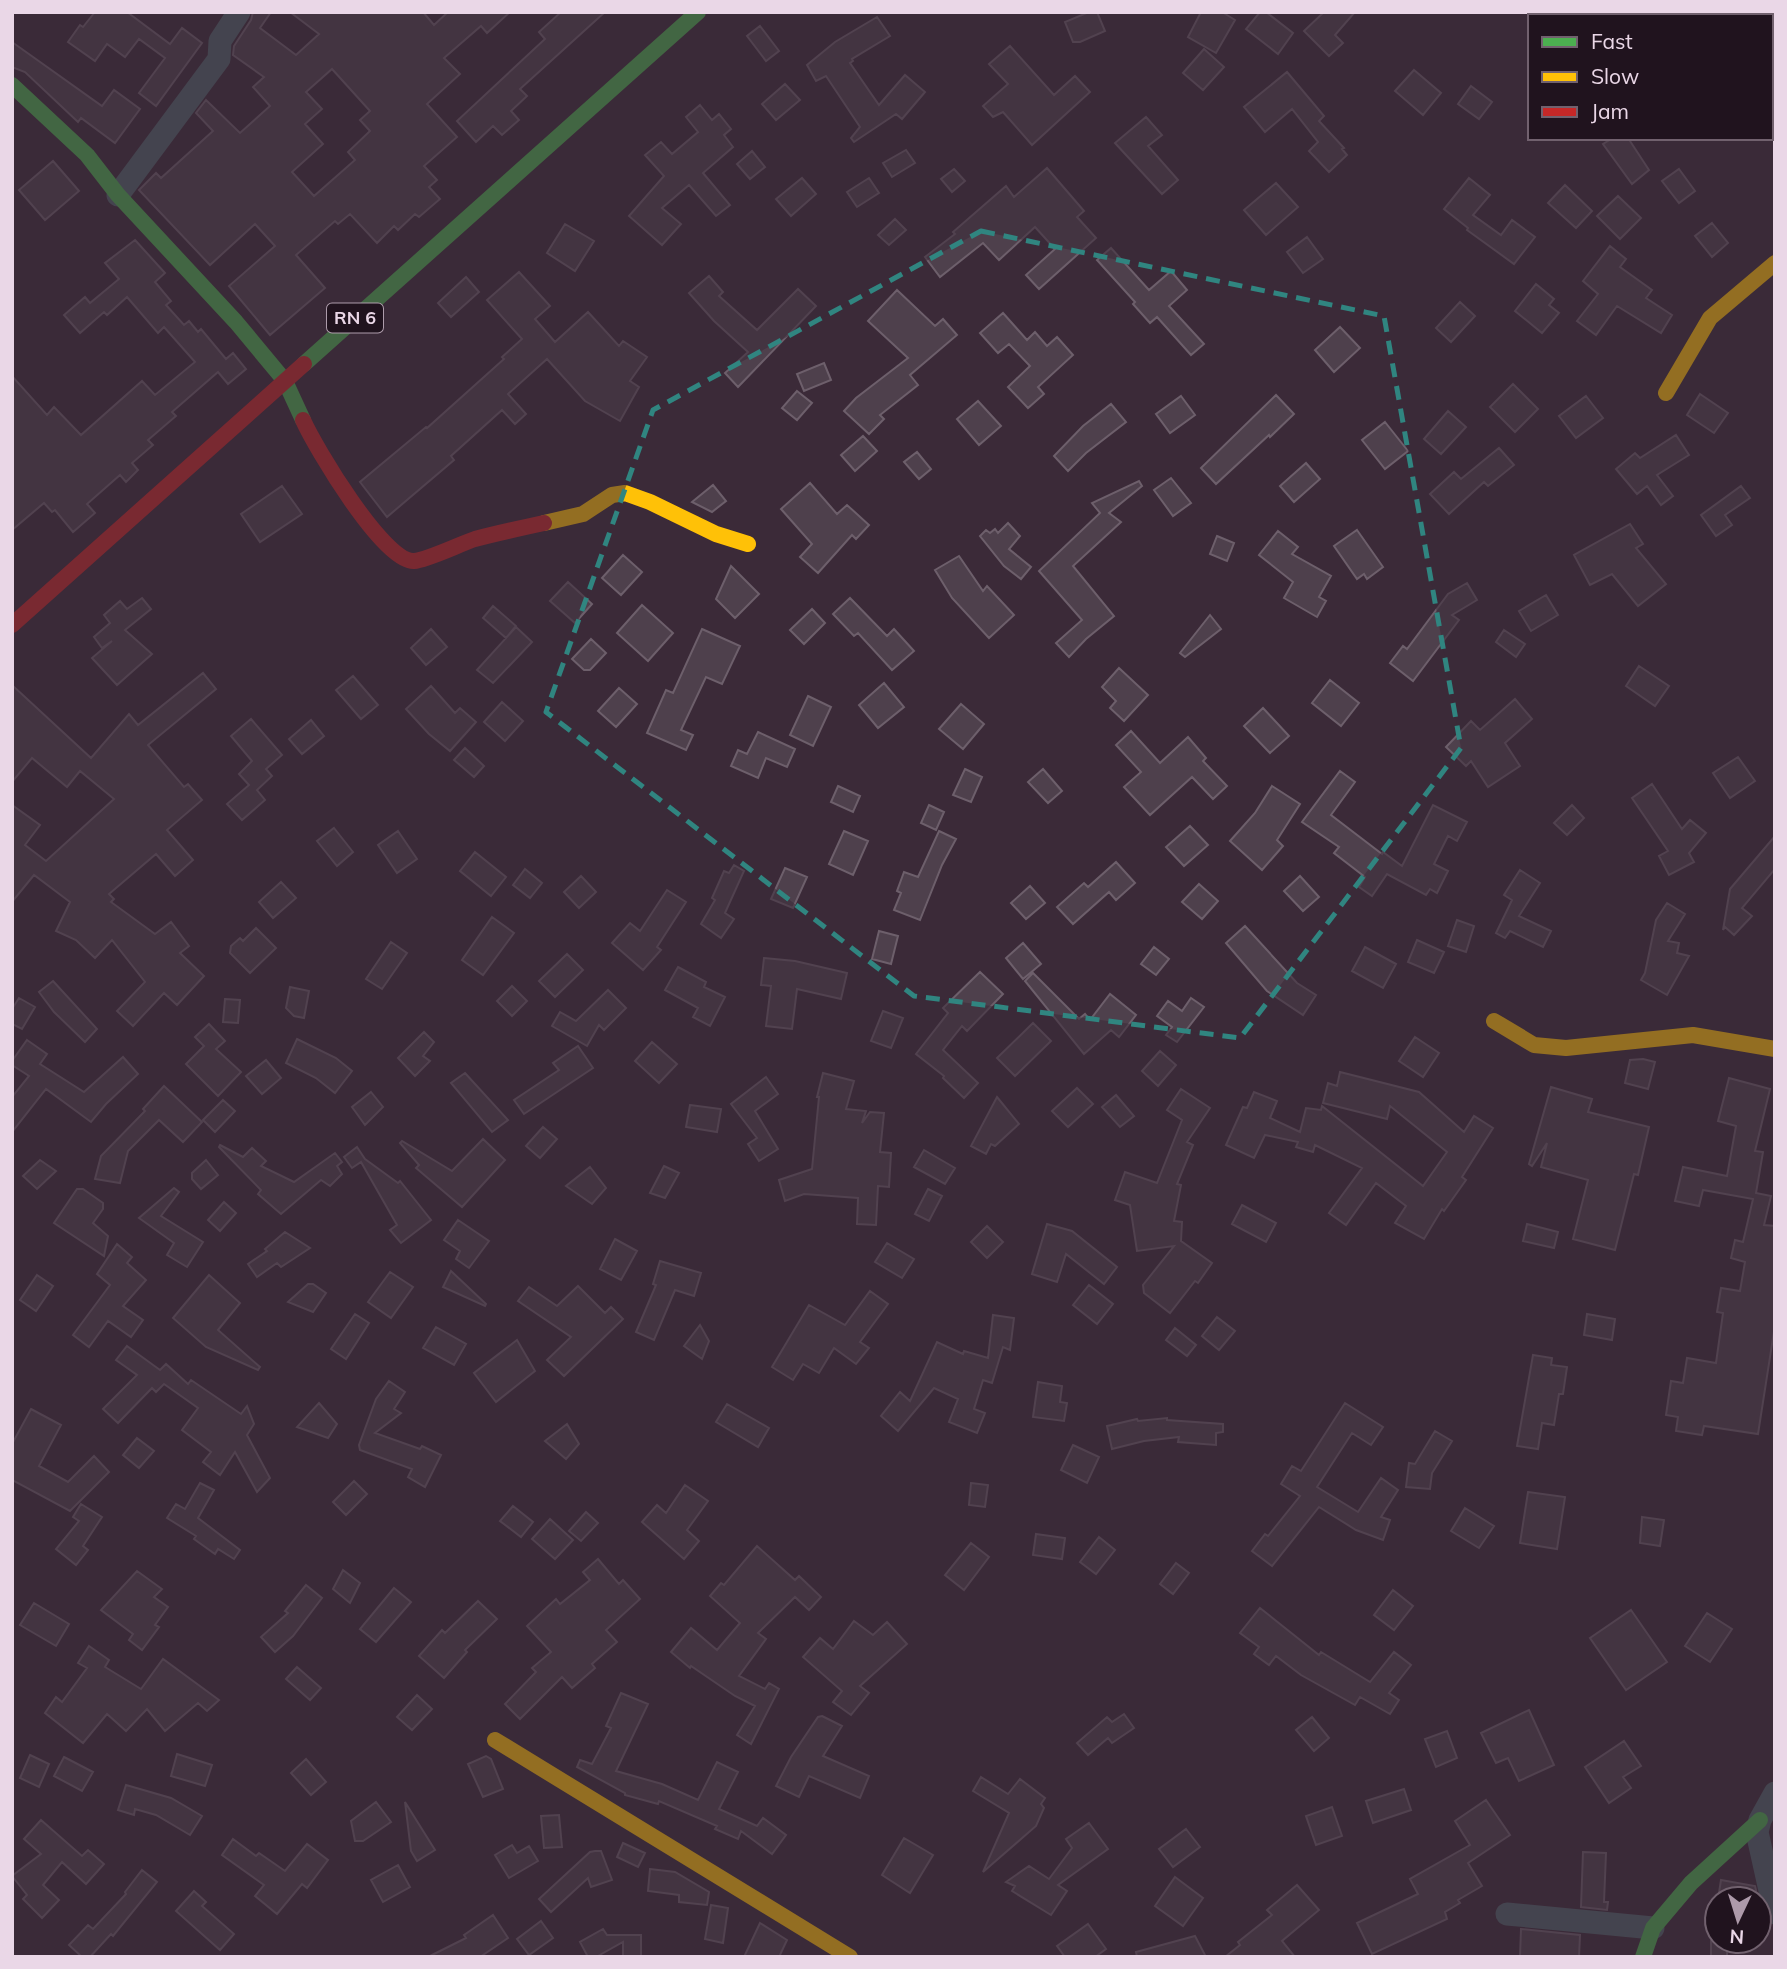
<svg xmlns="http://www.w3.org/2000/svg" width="1787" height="1969" viewBox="0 0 1787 1969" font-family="Mulish,sans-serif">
	<rect width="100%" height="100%" fill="#3b2a38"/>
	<path fill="#4e404c" stroke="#6d5f6b" stroke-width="2" fill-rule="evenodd" d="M95 12H127L170 44 182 28 202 43 156 106 139 93 165 58 139 39 125 57 107 44 95 61 68 42 80 25 83 27Z
		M253 12H271L260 28 296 55 319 34 290 12H423L434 25 448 12H510L487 33 481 26 444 58 460 74 427 104 457 137 424 166 437 180 429 187 440 199 419 217 415 214 398 230 394 226 377 243 350 214 338 224 335 221 296 255 325 288 270 335 229 286 275 246 255 224 210 265 139 190 156 173 161 178 213 131 196 113 206 100 240 133 270 106 253 87 264 77 233 55 234 46 251 20ZM332 69 370 111 360 120 370 131 348 152 355 160 314 196 292 172 323 144 305 124 322 109 306 92Z
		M561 12H605L520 89 527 96 511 111 519 120 502 135 493 126 476 142 457 121 545 39 539 32Z
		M1089 12H1097L1105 31 1080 42H1073L1065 22Z
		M1201 12H1222L1235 20 1216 53 1188 37Z
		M1260 12H1266L1293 33 1278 54 1246 29Z
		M1324 12H1355L1335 35 1343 43 1329 56 1304 31Z
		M877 17 890 36 852 59 853 61 850 63 879 105 905 75 925 92 902 119 896 114 854 142 851 138 860 127 826 76 816 81 807 65 835 42Z
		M760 26 779 51 766 61 747 36Z
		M12 42 102 106 114 90 140 109 115 143 81 118 78 122 25 72 12 67Z
		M1010 46 1054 95 1075 76 1090 92 1032 145 1003 112 993 117 983 106 1008 84 989 64Z
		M1204 49 1224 67 1203 90 1183 73Z
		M1414 70 1441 93 1423 115 1395 91Z
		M1287 72 1324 116 1319 121 1344 148 1342 149 1347 155 1329 172 1309 151 1318 142 1292 109 1265 132 1244 107Z
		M785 84 800 100 776 120 762 104Z
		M1471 86 1492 102 1479 119 1458 104Z
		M700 105 712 120 719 114 731 129 724 135 733 147 703 173 730 205 716 216 689 185 662 208 681 224 662 245 629 216 664 176 645 155 661 142 672 154 698 132 686 117Z
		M1146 117 1162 135 1148 146 1178 180 1162 194 1115 143Z
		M1613 138H1628L1649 170 1632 184 1603 144Z
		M906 150 915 163 892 177 883 163Z
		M752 151 765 167 750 179 737 164Z
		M53 161 79 191 45 220 19 190Z
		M1047 168 1084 211 1077 217 1096 238 1039 289 1026 275 1055 249 1035 227 999 260 983 243 940 277 925 257 955 234 953 232 1006 186 1014 197Z
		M954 169 965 181 952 192 941 179Z
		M1679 169 1695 191 1679 203 1662 181Z
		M802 178 816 194 791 216 776 199Z
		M869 178 879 193 857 207 847 192Z
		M1469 178 1490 195 1473 215 1501 235 1512 220 1535 237 1514 264 1467 230 1468 228 1444 209Z
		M1276 183 1298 207 1266 235 1244 210Z
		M1565 185 1592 211 1576 228 1548 203Z
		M1618 196 1641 218 1620 239 1597 216Z
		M895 219 906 230 889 245 878 235Z
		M1712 223 1728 243 1712 257 1695 236Z
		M565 224 594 241 575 271 547 253Z
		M1307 237 1323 259 1303 273 1287 252Z
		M135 240 165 273 155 282 171 301 166 305 184 325 189 321 198 332 201 329 226 359 233 353 246 369 228 384 218 372 172 412 176 416 148 440 153 445 132 463 138 470 126 482 120 475 87 504 95 513 73 532 55 510 52 512 44 503 12 530V376L47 415 54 407 81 435 142 381 155 395 195 362 164 327 158 333 127 297 107 315 104 312 80 333 64 315 85 297 90 303 119 279 105 263Z
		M1610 246 1626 259 1620 267 1652 290 1646 298 1672 315 1661 333 1617 306 1596 335 1577 321 1598 294 1583 281Z
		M1111 248 1149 290 1171 271 1187 290 1169 306 1204 344 1191 355 1157 317 1150 323 1133 304 1135 302 1097 260Z
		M519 272 550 306 535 319 555 342 588 312 619 346 623 341 647 357 630 381 639 387 620 421 585 401 547 359 508 394 526 414 515 424 502 410 451 456 454 460 387 517 360 482 426 427 427 428 504 359 502 357 522 339 487 300Z
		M709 276 723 292 719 296 757 330 798 289 816 306 738 387 725 373 748 352 714 321 689 293Z
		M466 277 479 292 451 317 438 303Z
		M1536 284 1554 299 1549 305 1559 313 1542 333 1515 311Z
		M897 290 935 326 943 319 957 335 910 375 918 385 880 415 884 419 869 434 844 411 856 398 908 358 868 321Z
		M1460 302 1475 316 1451 342 1436 328Z
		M1003 313 1027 340 1035 332 1047 346 1057 337 1073 355 1038 387 1044 394 1028 408 1008 387 1030 366 1009 344 998 353 980 333Z
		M1340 327 1360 348 1334 372 1315 350Z
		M824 363 831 380 804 391 797 374Z
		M1513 384 1538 409 1515 432 1490 407Z
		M797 391 812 403 797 420 782 408Z
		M1700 394 1728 413 1714 433 1687 415Z
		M1276 395 1294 414 1270 437 1269 435 1216 484 1201 468Z
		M1181 396 1195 415 1170 433 1156 414Z
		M1586 396 1603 418 1576 438 1559 416Z
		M978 401 1001 426 979 445 957 419Z
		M1111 404 1126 422 1086 453 1068 471 1054 456 1083 426Z
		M1448 411 1466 427 1441 454 1424 439Z
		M1385 422 1408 451 1385 469 1362 440Z
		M1676 435 1689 455 1657 475 1673 496 1661 505 1647 486 1637 494 1616 469 1635 453 1640 458Z
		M863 436 877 451 855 471 841 455Z
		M1499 448 1514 465 1488 486 1484 482 1449 514 1430 494 1454 472 1461 479Z
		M917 452 931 469 919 479 904 462Z
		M1306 463 1320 479 1294 502 1280 486Z
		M1171 478 1191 503 1173 516 1154 490Z
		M1139 481 1142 486 1109 513 1121 522 1073 566 1114 616 1086 639 1069 657 1056 643 1082 620 1039 571 1100 513 1092 503Z
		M810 483 837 514 847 505 869 525 856 539 852 535 818 573 800 557 812 544 781 509Z
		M713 485 726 501 712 512 692 502Z
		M282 486 302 514 260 542 241 514Z
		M1741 486 1750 498 1725 515 1732 525 1716 536 1701 515Z
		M1008 523 1020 536 1009 549 1031 567 1021 579 1004 566 980 536 986 530 990 533 995 529 998 533Z
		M1630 524 1643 544 1636 548 1666 584 1638 606 1612 574 1590 585 1574 555Z
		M1357 530 1383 567 1367 579 1364 574 1357 579 1334 546Z
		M1278 531 1298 547 1292 554 1331 576 1319 597 1326 601 1317 617 1284 598 1293 582 1259 555Z
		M1217 536 1234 543 1227 561 1210 554Z
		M623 555 642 572 621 595 602 578Z
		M959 556 983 591 987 586 1014 615 989 638 952 598 935 570Z
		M731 566 759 594 735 618 716 599Z
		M568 582 592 604 575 623 550 601Z
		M1467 583 1477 600 1452 615 1459 620 1413 681 1390 663 1403 646 1407 649 1448 594Z
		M1546 595 1558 615 1531 631 1519 611Z
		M142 598 151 609 125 630 152 654 117 685 92 658 112 641 102 648 94 637 110 623 104 615 120 601 127 609Z
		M850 598 887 636 894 629 914 651 892 670 858 633 854 636 833 614Z
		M642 605 673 633 648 661 617 633Z
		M493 606 516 626 506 638 483 618Z
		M812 609 825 623 804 644 790 630Z
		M1210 615 1221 629 1185 657 1180 653Z
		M516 627 532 642 493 683 477 670Z
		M431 629 447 647 426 665 411 648Z
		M702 629 740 646 722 684 706 677 681 730 693 735 686 750 647 733 666 690 673 693Z
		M1504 630 1525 644 1516 657 1496 642Z
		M591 639 606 653 590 670H584L572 659Z
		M1639 666 1669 686 1655 706 1626 686Z
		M1119 668 1148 695 1124 721 1110 708 1116 701 1102 687Z
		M203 673 216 689 148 745 184 787 188 784 202 800 167 830 193 860 175 876 156 854 109 894 114 899 111 902 155 934 171 922 189 946 180 953 204 976 177 1005 164 993 133 1026 117 1011 145 982 112 940 95 958 76 940 56 931 70 902 34 875 12 902V805L40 825 25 845 46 861 114 799 80 771 67 787 32 758 12 782V685L91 758 129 714 138 725Z
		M353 676 378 705 361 719 336 690Z
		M1330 680 1359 703 1341 726 1312 703Z
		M884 683 904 707 878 728 859 705Z
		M431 686 455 713 460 708 476 722 450 751 429 734 406 709Z
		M619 688 637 704 616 727 598 711Z
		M808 696 831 707 813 746 790 735Z
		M1515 699 1532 719 1505 743 1520 766 1488 787 1471 761 1466 766 1446 747 1471 721 1480 730Z
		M502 702 523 721 505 741 484 722Z
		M961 704 984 724 963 749 939 729Z
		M1263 708 1289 736 1270 753 1244 726Z
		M251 719 282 755 266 769 272 776 257 790 265 800 242 820 227 804 249 785 239 774 252 761 231 736Z
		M311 720 324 736 302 754 289 739Z
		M1131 731 1160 763 1188 737 1206 758 1203 761 1227 786 1213 799 1192 777 1150 815 1124 787 1141 772 1116 745Z
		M758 732 795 749 787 767 766 758 758 778 731 766 738 750 747 754Z
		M465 748 484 766 474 777 454 760Z
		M1738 757 1755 781 1730 798 1713 773Z
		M965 769 982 777 971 802 953 795Z
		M1043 769 1062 791 1048 803 1028 782Z
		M1340 771 1355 782 1331 815 1382 854 1383 852 1402 866 1433 805 1467 822 1457 841 1448 836 1434 864 1448 871 1437 893 1430 889 1426 895 1387 874 1372 896 1359 887 1365 877 1334 853 1339 847 1302 822Z
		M1652 784 1682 829 1690 820 1706 833 1689 853 1694 862 1669 875 1659 856 1668 851 1632 798Z
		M838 786 860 796 853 812 831 802Z
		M1272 786 1300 804 1277 840 1283 846 1262 870 1230 841 1255 813Z
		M929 805 944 812 936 830 921 823Z
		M1572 805 1584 818 1567 835 1554 823Z
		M1190 826 1208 845 1184 866 1166 847Z
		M334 828 353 852 337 866 317 841Z
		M398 831 417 859 397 873 378 845Z
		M844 831 868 841 853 875 829 864Z
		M939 831 956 839 942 865 920 920 894 910 901 893 897 891 904 872 918 877Z
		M1775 836V869L1742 908 1752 916 1734 935 1725 927 1723 930 1730 889Z
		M475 852 506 877 491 896 460 871Z
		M1116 862 1135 883 1116 900 1109 892 1073 924 1057 907 1084 883 1088 887Z
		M734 865 744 871 725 913 734 919 721 938 701 924 715 900 712 898 724 871 729 873Z
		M785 868 807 877 793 908 771 899Z
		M525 869 542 883 530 898 513 885Z
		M1520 870 1540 883 1519 916 1551 931 1543 947 1510 931 1505 938 1496 933 1512 900 1504 895Z
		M581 876 596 892 579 908 564 892Z
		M1300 876 1319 897 1303 911 1284 891Z
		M281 882 296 898 273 918 259 902Z
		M1199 884 1218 901 1202 919 1182 902Z
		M1030 886 1045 903 1026 919 1011 903Z
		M667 890 686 902 657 947 661 950 643 970 612 943 630 923 640 931Z
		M1667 903 1685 914 1668 941 1679 943 1677 953 1689 956 1667 995 1641 980 1645 973 1656 920Z
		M492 917 514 933 483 975 462 960Z
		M1457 920 1474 926 1466 952 1448 946Z
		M1245 926 1297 983 1316 995 1303 1015 1267 991 1226 943Z
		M256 928 276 948 250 973 230 953 231 946 240 938 243 941Z
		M879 931 898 936 891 964 872 959Z
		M1417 940 1444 952 1434 973 1408 962Z
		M391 942 407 953 382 989 366 979Z
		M1023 943 1041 964 1023 979 1006 958Z
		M1154 947 1169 959 1156 975 1141 964Z
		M1365 947 1396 964 1383 988 1352 971Z
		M567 954 583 970 555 997 539 981Z
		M764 958 795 961 847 973 841 999 797 989 792 1029 766 1026 771 986 761 985Z
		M678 967 706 982 704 987 725 997 710 1026 693 1017 698 1008 665 990Z
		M980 972 1003 994 967 1031 962 1026 943 1050 978 1083 964 1098 943 1078 944 1076 916 1054 948 1013 943 1008Z
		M1033 973 1079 1019 1085 1014 1090 1020 1110 994 1136 1015 1119 1037 1111 1030 1084 1054 1025 981Z
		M53 981 97 1029 85 1042 54 1012 39 992Z
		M512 986 527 1001 512 1016 497 1001Z
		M290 987 309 991 304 1018 294 1016 286 1008Z
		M608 990 626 1008 604 1030 599 1025 587 1046 552 1026 560 1012 576 1021Z
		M19 998 35 1007 22 1029 12 1024V1009Z
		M1191 998 1204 1007 1177 1042 1166 1035 1172 1027 1157 1016 1168 1001 1182 1011Z
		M225 999 240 1000 238 1023 223 1022Z
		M883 1011 903 1018 891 1048 871 1041Z
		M1033 1023 1051 1041 1015 1076 997 1058Z
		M209 1024 225 1041 216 1049 241 1072 218 1096 186 1064 204 1046 195 1037Z
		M424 1032 434 1042 423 1056 430 1061 415 1076 398 1058Z
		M1415 1037 1439 1053 1423 1077 1399 1061Z
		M297 1039 336 1058 352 1071 335 1093 316 1078 286 1063Z
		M27 1040 47 1054 40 1064 84 1092 123 1057 138 1074 106 1104 91 1122 46 1089 12 1132V1097L29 1076 12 1065V1061Z
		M652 1042 677 1064 659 1083 635 1061Z
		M578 1046 593 1068 524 1114 514 1100 559 1070 553 1063Z
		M1160 1051 1176 1065 1158 1086 1142 1071Z
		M1643 1059 1655 1062 1648 1089 1625 1083 1630 1060Z
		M266 1060 281 1078 262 1094 246 1076Z
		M1340 1072 1419 1092 1464 1132 1474 1116 1493 1128 1462 1177 1466 1180 1444 1211 1442 1209 1424 1239 1395 1223 1406 1206 1376 1183 1346 1225 1329 1213 1362 1168 1315 1145 1313 1152 1296 1147 1298 1142 1265 1135 1254 1158 1226 1145 1243 1107 1247 1108 1254 1092 1277 1101 1270 1118 1300 1132 1306 1108 1321 1110 1322 1106 1423 1186 1447 1152 1390 1106 1387 1119 1323 1103 1328 1083 1337 1086Z
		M465 1073 508 1120 492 1132 451 1083Z
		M823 1073 854 1081 846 1109 866 1111 862 1123 870 1112 884 1113 880 1152 891 1153 889 1187 878 1186 876 1225 857 1224 858 1198 804 1194 785 1201 779 1180 812 1169 819 1097H817Z
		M766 1077 778 1094 755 1111 778 1149 759 1161 748 1144 757 1138 731 1104Z
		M1729 1078 1770 1089 1755 1151 1763 1152 1756 1193 1771 1196 1764 1225 1775 1226V1325L1758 1434 1704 1426 1702 1435 1676 1431 1678 1417 1666 1415 1671 1381 1683 1383 1687 1358 1716 1363 1723 1313 1717 1312 1721 1288 1740 1291 1745 1262 1731 1258 1735 1240 1743 1242 1753 1199 1703 1190 1699 1206 1675 1201 1683 1167 1727 1176 1736 1126 1718 1121Z
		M164 1086 202 1122 183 1142 159 1120 128 1151 120 1183 95 1179 101 1156 145 1111 143 1109Z
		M1551 1087 1592 1099 1588 1112 1649 1127 1638 1175 1634 1174 1615 1250 1573 1239 1588 1180 1541 1167 1547 1143 1532 1166 1529 1164Z
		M1077 1088 1093 1104 1068 1127 1052 1111Z
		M1181 1089 1210 1108 1187 1142 1193 1145 1177 1184 1181 1185 1174 1221 1182 1222 1181 1241 1212 1263 1198 1283 1195 1281 1170 1313 1144 1293 1143 1285 1174 1246 1137 1251 1130 1205 1115 1200 1125 1172 1157 1183 1182 1120 1167 1110Z
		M371 1092 383 1107 365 1125 352 1107Z
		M1116 1095 1134 1116 1120 1127 1102 1107Z
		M997 1097 1019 1124 995 1146 991 1144 986 1154 971 1146Z
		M223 1100 235 1111 215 1132 203 1120Z
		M690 1105 721 1109 717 1132 686 1127Z
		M543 1127 557 1139 540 1158 526 1146Z
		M483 1139 505 1160 462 1207 416 1168 419 1165 400 1143 402 1141 452 1171Z
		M220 1145 243 1157 252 1148 266 1161 261 1166 294 1182 335 1153 342 1162 337 1166 342 1174 330 1186 321 1180 281 1214 258 1194 261 1190 219 1147Z
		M357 1147 365 1159 398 1183 400 1181 431 1220 401 1243 390 1230 397 1225 361 1162 352 1168 344 1157Z
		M924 1150 955 1168 945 1184 914 1167Z
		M40 1160 56 1171 37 1189 23 1176Z
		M206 1160 218 1175 201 1189 192 1179V1173Z
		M664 1166 679 1173 665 1198 650 1193Z
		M590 1167 606 1188 592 1204 566 1186Z
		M174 1188 179 1192 161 1216 203 1242 187 1267 167 1255 174 1243 139 1218Z
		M77 1189H83L103 1203V1209L93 1223 108 1236 104 1256 54 1223Z
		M928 1189 942 1196 929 1221 915 1214Z
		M224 1202 236 1213 220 1231 208 1220Z
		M1242 1205 1276 1223 1266 1242 1232 1224Z
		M458 1220 489 1241 469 1268 456 1259 460 1251 444 1240Z
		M1047 1224 1072 1231 1117 1267 1104 1284 1066 1254 1057 1282 1032 1274Z
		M1527 1224 1558 1232 1554 1248 1523 1241Z
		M987 1226 1003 1242 987 1258 971 1242Z
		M285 1232 310 1248 281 1267 277 1263 257 1277 248 1264 267 1251 265 1249Z
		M615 1239 637 1251 621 1280 600 1269Z
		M887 1243 914 1259 902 1278 875 1262Z
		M117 1244 132 1257 127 1263 146 1280 123 1306 143 1320 131 1337 108 1321 89 1347 73 1335 110 1285 97 1274Z
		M660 1261 701 1273 694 1296 675 1290 654 1340 636 1332 656 1285 653 1284Z
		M451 1271 486 1304 485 1306 443 1287Z
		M390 1272 413 1287 391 1318 368 1302Z
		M37 1275 53 1286 36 1311 20 1300Z
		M209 1275 240 1303 218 1330 260 1367 258 1370 206 1347 173 1318Z
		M308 1284H313L326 1293 313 1312 288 1302Z
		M1089 1285 1113 1304 1097 1324 1073 1305Z
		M578 1286 605 1313 611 1307 623 1319 564 1376 547 1360 571 1337 518 1301 529 1287 557 1306Z
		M870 1291 888 1304 860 1342 869 1348 856 1364 834 1348 819 1373 803 1364 793 1380 772 1367 809 1305 845 1325Z
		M355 1314 369 1323 346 1359 331 1349Z
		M1587 1314 1615 1319 1612 1340 1584 1335Z
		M993 1315 1014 1318 1010 1350 1003 1347 992 1383 983 1380 974 1409 985 1413 977 1433 949 1422 958 1399 934 1388 898 1431 881 1416 900 1392 910 1401 937 1342 963 1354 964 1351 988 1358Z
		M1217 1317 1235 1331 1219 1350 1202 1336Z
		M700 1325 709 1341 702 1359 684 1346Z
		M436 1327 466 1344 454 1365 423 1348Z
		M1175 1328 1196 1345 1187 1356 1166 1340Z
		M517 1340 535 1371 496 1402 474 1373Z
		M127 1346 160 1370 166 1364 188 1384 191 1380 241 1414 247 1406 254 1424 247 1435 270 1478 257 1492 235 1452 220 1475 203 1462 211 1452 182 1430 198 1408 164 1384 156 1392 152 1388 118 1423 103 1409 137 1375 116 1360Z
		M1533 1355 1552 1358 1551 1365 1567 1367 1563 1394H1559L1554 1425 1542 1423 1538 1449 1517 1446Z
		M389 1381 405 1392 394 1409 401 1413 375 1433 420 1449 422 1446 441 1455 425 1487 408 1477 412 1469 360 1450 359 1445 376 1399Z
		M1038 1382 1062 1386 1060 1402 1067 1403 1064 1421 1033 1417Z
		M319 1403 337 1424 328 1438 297 1427Z
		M1345 1403 1383 1427 1371 1445 1352 1433 1317 1487 1358 1512 1381 1478 1398 1490 1381 1517 1390 1520 1383 1540 1356 1530 1319 1507 1272 1566 1252 1551 1265 1534 1268 1536 1300 1496 1281 1484 1292 1466 1301 1471Z
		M727 1404 769 1428 758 1447 716 1422Z
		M31 1409 61 1425 39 1466 68 1482 94 1456 109 1472 70 1511 12 1480V1444Z
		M1167 1418V1420L1223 1424V1432L1216 1433V1445L1178 1442 1179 1437 1144 1441 1112 1449 1107 1426 1137 1419 1138 1421Z
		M567 1424 579 1444 566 1459 545 1441Z
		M1435 1431 1452 1441 1432 1473 1430 1489 1406 1487 1409 1463 1415 1464Z
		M137 1438 154 1451 139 1468 123 1455Z
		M1073 1445 1099 1457 1087 1483 1061 1470Z
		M354 1481 367 1494 346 1515 333 1502Z
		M200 1483 214 1490 198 1518 240 1550 234 1559 218 1549 215 1554 194 1539 196 1536 167 1518 176 1504 185 1509Z
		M971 1483 988 1485 985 1507 969 1505Z
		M685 1485 708 1501 687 1530 699 1541 684 1559 642 1522 657 1505 666 1513Z
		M1528 1492 1565 1497 1557 1549 1520 1543Z
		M81 1504 102 1517 83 1546 88 1550 76 1565 56 1549 79 1521 73 1517Z
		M513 1506 533 1522 521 1537 500 1521Z
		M1465 1508 1494 1526 1479 1548 1451 1531Z
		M586 1512 598 1523 581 1541 569 1531Z
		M1642 1517 1664 1520 1660 1546 1640 1543Z
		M550 1519 573 1540 555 1559 532 1539Z
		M1036 1534 1065 1538 1062 1559 1033 1555Z
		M1099 1537 1115 1550 1096 1574 1080 1562Z
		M971 1543 989 1557 964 1590 945 1575Z
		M757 1546 795 1580 799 1576 821 1597 809 1610 795 1597 758 1633 766 1639 739 1676 765 1689 769 1683 779 1689 751 1744 737 1735 755 1706 735 1696 691 1666 690 1668 671 1652 691 1628 717 1650 740 1623 710 1596 721 1583 724 1585Z
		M598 1559 619 1584 623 1580 640 1599 606 1630 617 1642 592 1664 595 1668 572 1688 562 1677 520 1719 505 1704 536 1672 532 1668 551 1652 527 1626 556 1599 560 1604 590 1580 583 1572Z
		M1176 1563 1189 1573 1173 1594 1160 1584Z
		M343 1570 360 1583 350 1603 333 1589Z
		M137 1571 162 1589 154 1597 168 1607 155 1625 159 1627 142 1650 129 1640 133 1634 101 1610Z
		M306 1585 322 1598 293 1636 275 1652 261 1637 288 1613 285 1611Z
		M394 1588 411 1602 376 1642 360 1629Z
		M1393 1590 1413 1606 1394 1630 1374 1615Z
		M478 1601 497 1619 465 1650 467 1652 444 1678 419 1656 442 1630 445 1633Z
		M34 1603 69 1624 56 1646 20 1625Z
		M1260 1608 1319 1655 1321 1652 1370 1682 1394 1652 1411 1665 1389 1693 1399 1700 1390 1714 1360 1697 1355 1705 1301 1675 1276 1656 1269 1665 1254 1654 1259 1647 1240 1633Z
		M1631 1610 1667 1662 1626 1690 1590 1638Z
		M1707 1613 1732 1629 1710 1662 1685 1646Z
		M854 1621 873 1635 887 1622 907 1644 860 1686 869 1693 851 1715 833 1702 842 1691 803 1657 820 1638 833 1649Z
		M89 1646 109 1660 105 1667 141 1689 163 1659 219 1700 207 1711 198 1703 165 1731 147 1709 126 1731 107 1714 83 1743 45 1713 56 1697 62 1702 87 1668 78 1663Z
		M297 1667 321 1688 310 1700 286 1679Z
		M621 1693 648 1704 616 1771 662 1784 698 1800 717 1762 738 1772 719 1809 757 1826 763 1818 786 1835 772 1854 741 1831 738 1839 715 1829 717 1826 659 1801 658 1804 625 1795V1793L577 1767 580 1760 592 1764 611 1728 606 1726Z
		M417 1695 432 1709 412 1730 397 1717Z
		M1529 1710 1554 1765 1519 1781 1508 1758 1496 1763 1481 1733Z
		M1124 1714 1134 1728 1112 1743 1108 1738 1088 1755 1077 1743 1107 1717 1112 1722Z
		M822 1716 842 1726 823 1756 869 1776 860 1798 809 1776 799 1797 776 1786 791 1757 818 1717Z
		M1312 1717 1329 1738 1314 1751 1296 1730Z
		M1447 1731 1457 1758 1436 1767 1425 1739Z
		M1624 1741 1641 1766 1623 1777 1631 1788 1609 1803 1585 1767Z
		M177 1754 212 1765 205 1786 171 1776Z
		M30 1755 49 1764 39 1787 20 1778Z
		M486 1756 491 1759 503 1789 483 1797 468 1764Z
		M64 1757 93 1772 82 1791 54 1776Z
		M306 1759 326 1782 311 1795 291 1773Z
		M981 1777 1008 1794 1020 1779 1045 1798 1041 1804 1044 1808 1036 1826 983 1872 1009 1813 973 1791Z
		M126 1785 171 1798 202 1816 190 1835 156 1815 135 1809 134 1815 118 1810Z
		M1404 1789 1411 1810 1373 1823 1366 1801Z
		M1486 1800 1510 1835 1468 1863 1482 1886 1458 1900 1460 1903 1445 1912 1447 1919 1372 1954 1357 1923 1418 1894 1410 1879 1470 1845 1455 1821Z
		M376 1802 391 1822 363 1841H355L351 1821Z
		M405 1802 435 1850 417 1861 411 1851Z
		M1332 1807 1342 1836 1316 1845 1306 1816Z
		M559 1815 562 1847 544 1848 541 1816Z
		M41 1820 82 1856 88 1850 104 1864 86 1884 62 1862 43 1885 59 1900 42 1918 23 1899 27 1895 12 1876 41 1854 24 1839Z
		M1089 1823 1108 1849 1058 1885 1067 1891 1051 1915 1012 1891 1015 1886 1006 1882 1029 1866 1049 1879 1072 1848 1066 1839Z
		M1186 1829 1200 1847 1173 1867 1159 1849Z
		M904 1838 933 1855 910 1893 882 1875Z
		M233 1839 256 1856 259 1853 285 1871 307 1844 328 1860 307 1888 302 1884 277 1914 255 1896 264 1885 222 1855Z
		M623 1843 645 1853 638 1867 617 1857Z
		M512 1845 517 1853 529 1846 538 1861 509 1878 495 1855Z
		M595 1851H601L612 1880 591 1887 588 1878 551 1912 539 1899 590 1852Z
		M1583 1852 1606 1853 1604 1902H1608L1607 1910 1581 1907Z
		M398 1865 410 1887 383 1902 371 1880Z
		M650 1869 675 1872 709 1892 707 1905 679 1902V1895L648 1891Z
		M142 1870 157 1882 113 1936 111 1934 90 1957H82L69 1945 88 1925 93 1929 126 1894 125 1892Z
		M1175 1877 1203 1898 1183 1926 1155 1906Z
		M1721 1880 1755 1886 1758 1899H1718Z
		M1297 1885 1319 1910 1282 1941 1295 1957H1225L1240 1945 1238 1942 1272 1915 1267 1910Z
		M194 1891 206 1902 202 1906 234 1934 220 1950 176 1911Z
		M711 1905 728 1908 723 1943 705 1939Z
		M493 1915 508 1938 480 1957H428L466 1938 464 1935Z
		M541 1921 553 1938 529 1955 517 1939Z
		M760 1923 787 1940 779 1957H744Z
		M1088 1924 1106 1949 1095 1957H1065L1057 1946Z
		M603 1929 607 1935H641V1957H623V1942L596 1957H588L580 1942Z
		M1521 1929 1580 1935 1579 1957H1520Z
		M1195 1936 1206 1957H1137L1136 1952Z
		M1711 1941H1727V1957H1711Z"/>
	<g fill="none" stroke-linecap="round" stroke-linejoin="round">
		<path stroke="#51646a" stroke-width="23" d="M118 195 219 59 220 41 239 12
			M1775 1793 1760 1820 1757 1832 1775 1913
			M1507 1914 1653 1928"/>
		<path stroke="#4caf50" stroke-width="16" d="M12 85 87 155 118 195 236 322 285 381 303 420
			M304 364 698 12
			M1643 1957 1653 1928 1691 1883 1760 1820"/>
		<path stroke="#ffc107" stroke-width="16" d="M1666 393 1710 318 1775 263
			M544 523 583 514 612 495 625 493 650 502 716 534 748 544
			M1494 1021 1534 1045 1566 1048 1693 1035 1775 1049
			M495 1740 850 1957"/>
		<path stroke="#c62828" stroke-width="16" d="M303 420C315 447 384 563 414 561 427 560 460 544 475 539 498 533 521 528 544 523
			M12 625 304 364"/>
	</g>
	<path d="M0 0H1787V1969H0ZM981 231 1384 316 1461 748 1240 1038 914 996 546 712 653 410Z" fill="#3b2a38" fill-opacity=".55" fill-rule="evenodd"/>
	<path fill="none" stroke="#308580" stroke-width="5" stroke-dasharray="14 9" stroke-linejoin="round" d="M981 231 1384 316 1461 748 1240 1038 914 996 546 712 653 410Z"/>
	<g text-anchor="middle" stroke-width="6" stroke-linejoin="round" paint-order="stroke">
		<rect fill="#20131e" stroke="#ad9cab" stroke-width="2" x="327" y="303.5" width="56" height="29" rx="5"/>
		<g font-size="18" font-weight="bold" fill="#ead7e7">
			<text x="355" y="324">RN 6</text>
		</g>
	</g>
	<rect width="1787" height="1969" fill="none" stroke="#ead7e7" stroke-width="28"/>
	<rect x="1528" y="14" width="245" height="126" fill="#20131e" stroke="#71616e" stroke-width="2"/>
	<rect x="1542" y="37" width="35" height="10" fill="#4caf50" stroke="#71616e" stroke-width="2"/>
	<text x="1591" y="49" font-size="21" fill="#ead7e7">Fast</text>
	<rect x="1542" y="72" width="35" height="10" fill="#ffc107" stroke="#71616e" stroke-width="2"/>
	<text x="1591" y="84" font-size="21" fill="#ead7e7">Slow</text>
	<rect x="1542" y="107" width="35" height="10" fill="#c62828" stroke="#71616e" stroke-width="2"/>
	<text x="1591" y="119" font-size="21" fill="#ead7e7">Jam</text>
	<g transform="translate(1738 1920) rotate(184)"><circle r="33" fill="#20131e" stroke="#71616e" stroke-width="2"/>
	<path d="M0-5L12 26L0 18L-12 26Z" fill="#ad9aaa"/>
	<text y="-10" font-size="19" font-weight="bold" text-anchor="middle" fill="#ead7e7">N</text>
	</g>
</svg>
